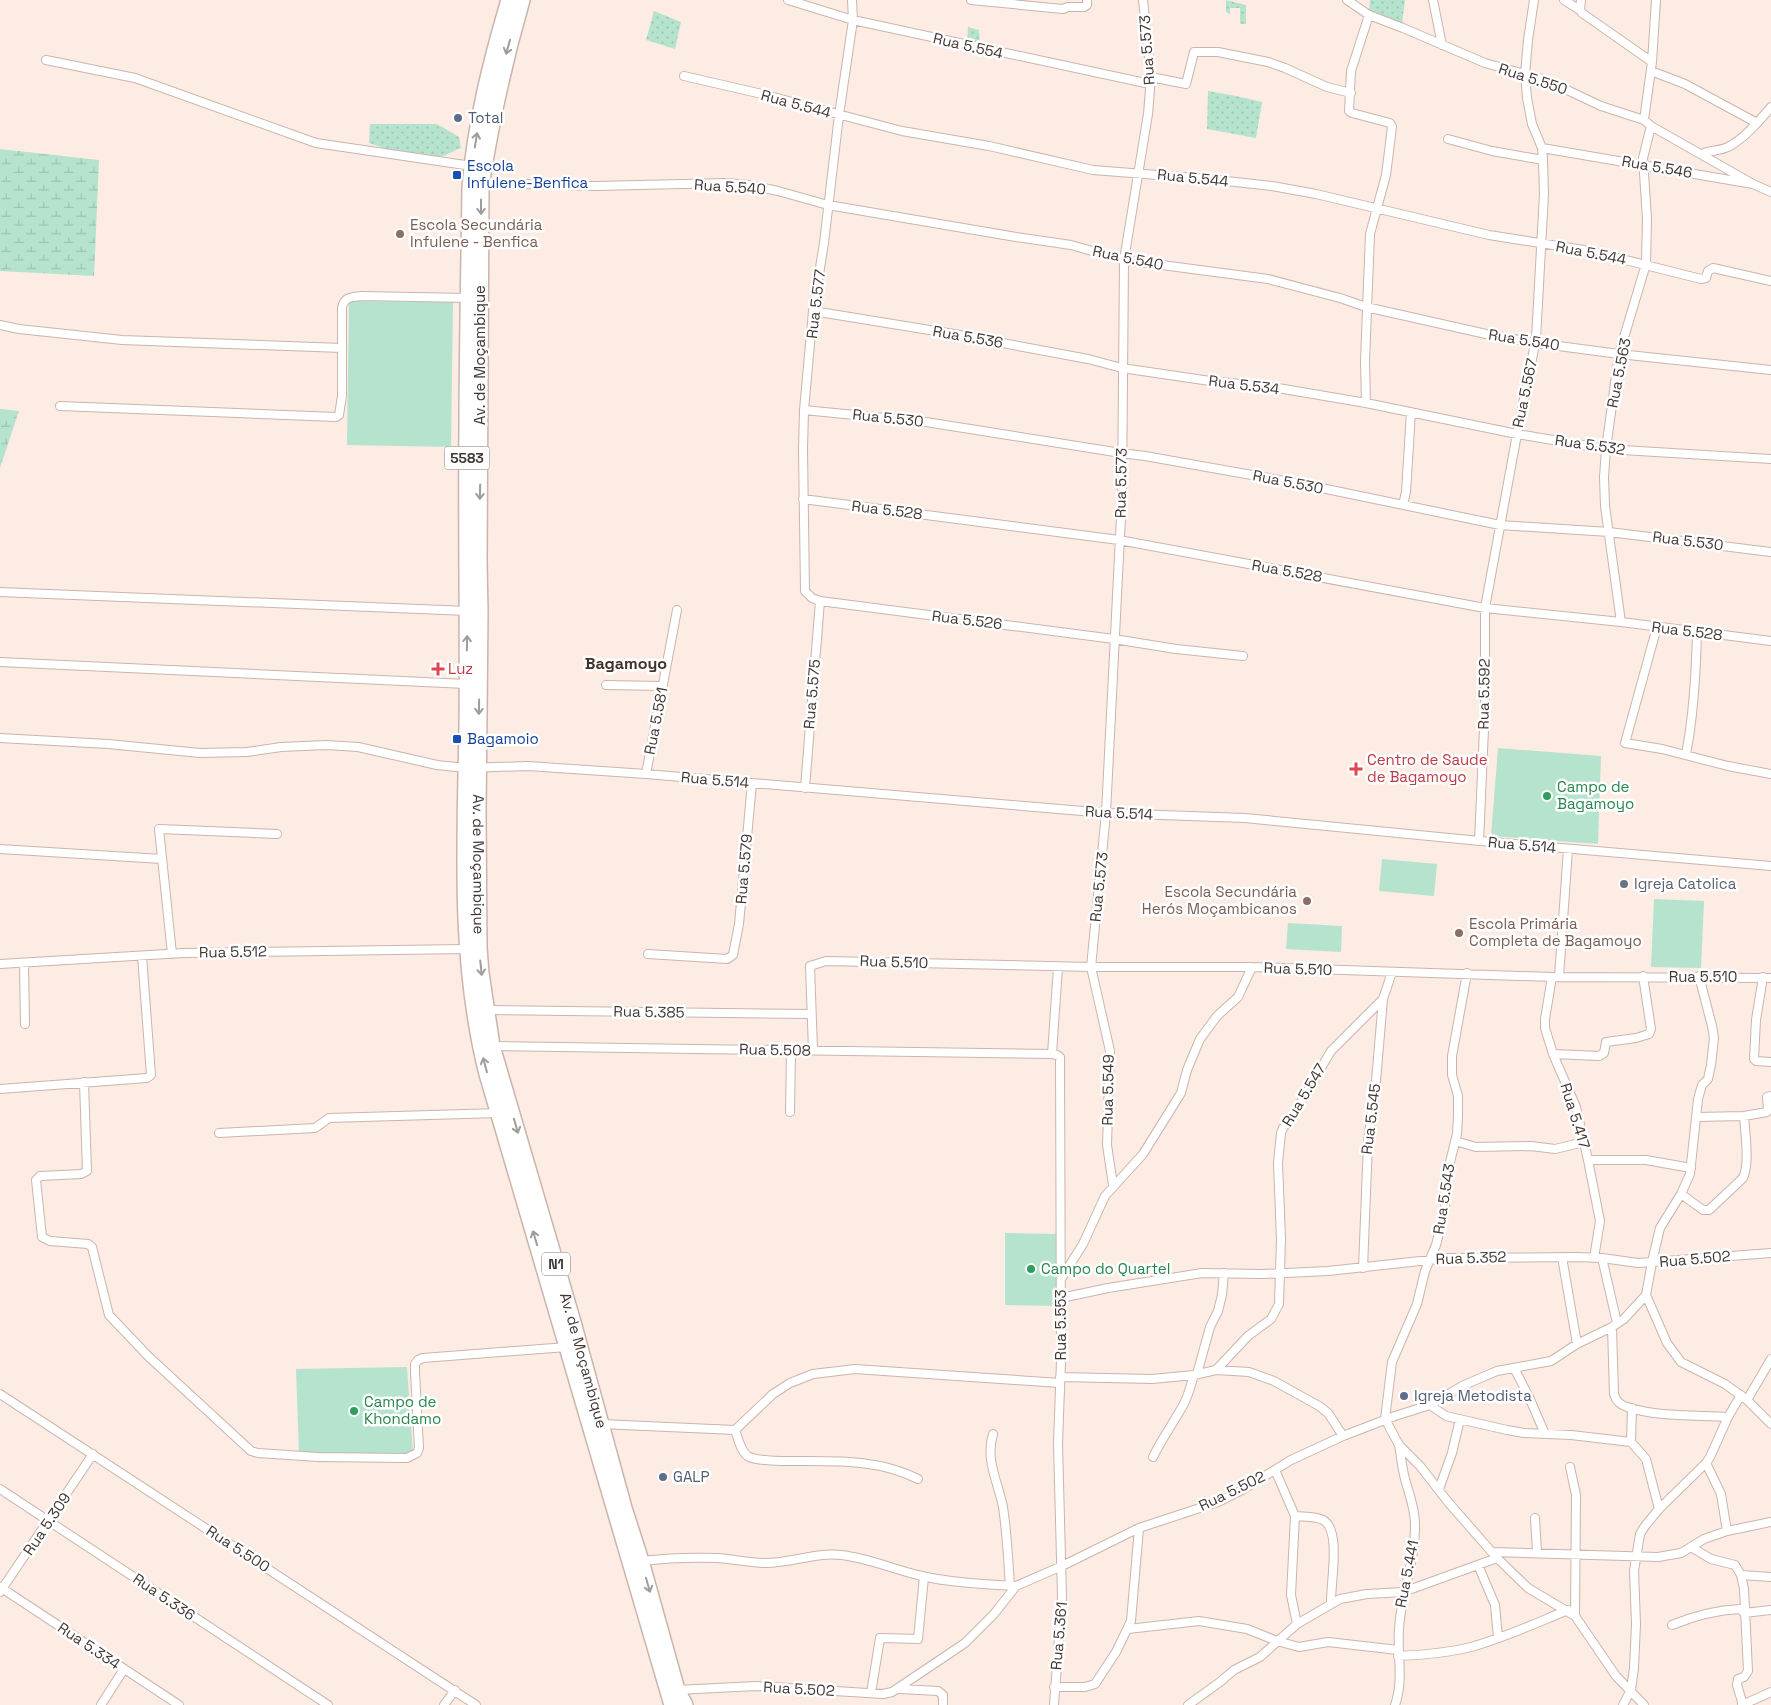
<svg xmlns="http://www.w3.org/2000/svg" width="1771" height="1705" viewBox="0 0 1771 1705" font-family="'Space Grotesk',sans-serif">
	<defs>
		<pattern id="grass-dots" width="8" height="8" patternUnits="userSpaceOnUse" patternTransform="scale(1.25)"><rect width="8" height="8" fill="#b5e3cd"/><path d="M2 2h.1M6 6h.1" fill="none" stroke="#9dc4b1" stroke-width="1.8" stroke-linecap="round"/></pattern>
		<pattern id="wetland-marsh" width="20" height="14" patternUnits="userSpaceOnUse" patternTransform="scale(1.25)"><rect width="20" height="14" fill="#b5e3cd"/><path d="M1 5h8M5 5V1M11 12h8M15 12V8" fill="none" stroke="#9dc4b1"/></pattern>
	</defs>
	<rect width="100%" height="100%" fill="#fdece4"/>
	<path fill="url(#grass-dots)" d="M1226 0 1246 5V24H1240V8H1230V14L1226 12Z
		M1370 0H1405L1402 24 1369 11Z
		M654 11 681 22 675 49 646 40Z
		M968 27 979 30 980 45 967 43Z
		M1208 91 1236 96 1262 102 1256 138 1207 129Z
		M370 124H437L459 137 461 148C455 150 449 154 443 156 422 161 389 150 369 143Z"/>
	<path fill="url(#wetland-marsh)" d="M0 149 99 160 94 276 0 271Z
		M0 409 19 411 0 468Z"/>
	<path fill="#b5e3cd" d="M349 301 453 302 451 447 347 445Z
		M1498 748 1601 756 1598 844 1491 836Z
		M1382 859 1437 864 1434 896 1379 891Z
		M1654 899 1704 901 1701 968 1651 967Z
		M1288 923 1342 926 1341 952 1286 949Z
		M1005 1233 1058 1234 1057 1306 1005 1305Z
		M407 1367 413 1453 299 1454 296 1369Z"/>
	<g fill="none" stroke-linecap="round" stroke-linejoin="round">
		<g stroke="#cab5ac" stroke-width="10">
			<path id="street" d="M788 0 853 20 1150 84
				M852 0 853 20 839 115 824 243 813 311 804 410 803 449 805 591 812 598 820 601 1114 639 1176 649 1243 656
				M971 0 1063 9 1068 7H1084L1087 5V0
				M1347 0 1369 15 1403 28 1485 63 1546 80 1601 106 1644 120 1651 126 1753 184
				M1433 0 1442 45
				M1564 0 1580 10
				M1581 0 1580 10 1582 13 1652 62
				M46 60 135 78 316 143 472 166
				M1651 71 1685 84 1757 123
				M684 76 762 94 902 131 989 146 1093 170 1208 179 1272 186 1316 194 1489 235 1590 251 1701 279 1706 278 1708 271 1713 268 1771 281
				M1151 77 1186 84 1194 52H1218L1268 62 1285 68 1327 87 1351 93
				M1644 120 1652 62 1656 0
				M1448 139 1492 151 1543 160
				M1542 148 1753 184 1771 192
				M1702 154C1710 150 1720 151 1728 147 1745 138 1759 121 1771 107
				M481 186 495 183 596 186 725 183 749 185 778 191 828 205 1016 237 1071 245 1124 260 1268 279 1340 298 1366 307 1486 334 1536 343 1619 354 1771 370
				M813 311 954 334 1088 359 1122 368 1210 381 1272 387 1366 403 1517 434 1606 449 1771 459
				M0 325 19 329 122 340 342 348
				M1366 403 1365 361 1370 234 1386 175 1392 127 1390 123 1352 113 1349 111 1351 71 1369 15
				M60 406 336 417 339 415 342 396V308C344 297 351 297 361 296L469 298
				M804 410 926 422 1121 453 1145 456 1302 484 1500 525 1609 532 1771 552
				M803 499 1119 540 1485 608 1621 622 1771 641
				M1403 505 1406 492 1411 412
				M0 592 468 611
				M1621 622 1605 506 1604 477 1606 449 1619 354 1646 264 1647 219 1643 158 1651 126
				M1657 627 1625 743 1662 749 1728 766 1771 774
				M0 662 466 684
				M606 685 663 686
				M0 738 108 744 200 753 247 752 281 747 326 745 358 747 437 765 466 768 528 766 646 774 1106 813 1245 818 1480 841 1771 866
				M1686 754C1694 714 1696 673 1697 632
				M646 774 677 610
				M805 788 820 601
				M1479 841 1485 707V608L1517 434 1536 339 1544 194 1543 160 1542 148 1532 124 1527 98 1525 74 1528 40 1534 0
				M0 849 162 859
				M172 954 159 829 277 834
				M648 954 727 959 733 955 739 924 752 783
				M0 964 183 953 466 949
				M24 964 25 1024
				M1467 973 1452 1056V1075L1458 1096V1116L1457 1134 1445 1182V1207L1442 1222 1436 1245 1425 1271 1417 1304 1392 1362 1385 1419 1399 1445 1420 1466 1448 1502 1497 1558 1528 1588 1575 1616 1616 1676 1644 1705
				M1552 977 1545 1019V1028L1553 1054 1576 1107 1588 1160 1600 1221 1594 1258
				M1559 977 1568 849
				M1763 977 1756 1020 1754 1059 1756 1061 1771 1062
				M487 1010 811 1014
				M492 1046 1052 1054 1057 1055 1060 1057 1061 1361 1058 1443 1062 1597 1054 1705
				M813 1050 810 966 826 961 1091 967H1252L1552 977 1771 978
				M1052 1054 1058 967
				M1553 1054 1599 1056 1604 1053 1606 1042 1636 1038 1649 1034 1651 1029 1643 976
				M84 1082 87 1171 81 1174 40 1176 36 1180 42 1237 50 1241 88 1244 92 1247 109 1315 148 1356 251 1451 258 1453 318 1457 407 1458 417 1453 419 1448 415 1372V1364L418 1360 423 1358 567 1347
				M0 1089 147 1078 151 1075 142 956
				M790 1112 791 1050
				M1697 1117 1744 1116 1767 1112 1768 1110 1767 1097 1771 1096
				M219 1133 315 1128 329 1118 499 1113
				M1455 1141 1476 1147 1531 1146 1555 1149 1584 1142
				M1588 1160H1646L1691 1168
				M1113 1185 1107 1145 1110 1051 1091 967 1106 813 1122 497 1124 260 1148 114 1151 77 1143 0
				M1681 1194 1703 1210H1709L1743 1178C1750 1163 1745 1133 1744 1116
				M1562 1257 1577 1344
				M1602 1258 1617 1323
				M1363 1268 1368 1142 1376 1081 1383 999 1392 972
				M1061 1279 1083 1244 1105 1196 1143 1154 1181 1093 1187 1070 1200 1039 1217 1016 1238 997 1252 967
				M1646 1295 1667 1343 1681 1362 1725 1384 1747 1400 1771 1424
				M1061 1298 1108 1288 1202 1273 1263 1274 1328 1271 1448 1258 1577 1257 1602 1258 1638 1263 1652 1262 1660 1228 1681 1194 1690 1174 1698 1099 1702 1085 1708 1079 1711 1065 1714 1038 1712 1026 1699 976
				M1612 1327 1614 1394C1616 1401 1620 1405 1627 1407 1655 1417 1698 1415 1728 1417
				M1514 1368 1529 1397 1545 1434
				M1216 1370 1248 1336 1271 1319 1279 1304 1281 1239 1278 1163 1281 1133 1283 1128 1298 1107 1331 1051 1383 999
				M1197 1374 1210 1327 1218 1311 1222 1295 1224 1273
				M1060 1377 1152 1379 1194 1375 1216 1370 1249 1372 1274 1381 1319 1406 1328 1413 1343 1436
				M0 1394 476 1705
				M1747 1400 1771 1359
				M1430 1405 1446 1416 1507 1430 1524 1433 1571 1435 1631 1442 1646 1459 1659 1509
				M601 1424 735 1430 773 1394 790 1383 813 1374 855 1369 1060 1383
				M735 1430C738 1438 741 1453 749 1457 762 1462 786 1461 800 1461 840 1461 881 1460 918 1479
				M993 1434C985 1460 998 1482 1003 1507 1007 1533 1008 1559 1010 1585
				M1631 1442 1632 1408
				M1153 1457C1161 1440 1172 1425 1181 1409 1188 1399 1190 1387 1194 1375
				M1706 1463 1721 1494 1727 1531
				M1570 1467 1576 1495 1575 1616
				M1275 1470 1295 1516 1291 1595 1297 1624
				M0 1489 328 1705
				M1439 1489 1452 1453 1460 1419
				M1295 1516C1304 1517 1315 1516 1323 1520 1342 1530 1330 1585 1331 1604
				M1535 1518 1537 1552
				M1691 1547 1711 1559 1735 1565 1741 1575 1744 1589 1748 1671 1744 1677 1738 1679 1737 1685 1743 1705
				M1493 1552 1658 1557 1681 1553 1704 1539 1727 1531 1771 1522
				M641 1561C667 1558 692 1557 717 1558 733 1559 750 1563 766 1563 792 1563 816 1552 841 1555 869 1558 895 1570 922 1576 953 1583 984 1584 1016 1586
				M1478 1565 1495 1605 1498 1638
				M1741 1575 1771 1577
				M0 1587 179 1705
				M0 1592 93 1454
				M1672 1625C1694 1616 1717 1610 1740 1609L1744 1613 1771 1610
				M1128 1629 1199 1621 1247 1629 1277 1641 1299 1647 1328 1642 1398 1650
				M1398 1656C1423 1655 1447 1653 1471 1647 1504 1638 1536 1623 1568 1610
				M1054 1687H1085L1095 1684 1116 1652 1131 1621 1139 1528
				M900 1689 938 1691 943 1695V1705
				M677 1690 756 1686 883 1694 892 1692 965 1643 994 1614 1016 1586 1062 1566 1139 1528 1218 1502 1242 1490 1291 1460 1343 1436 1395 1416 1430 1405 1464 1385 1497 1371 1551 1361 1577 1344 1612 1327 1624 1319 1646 1295 1652 1262 1771 1253
				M871 1693 880 1638 918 1639 924 1577
				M101 1705 124 1669
				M444 1705 455 1690
				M1188 1705 1220 1682 1234 1670 1260 1657 1297 1624 1340 1599 1367 1594 1403 1592 1497 1558
				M1395 1705C1404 1680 1397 1655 1399 1629 1401 1594 1416 1559 1415 1524 1415 1508 1409 1494 1405 1479 1402 1468 1401 1456 1399 1445
				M1623 1705 1631 1690 1634 1668 1636 1624 1634 1571 1640 1534 1645 1526 1659 1509 1706 1463 1710 1457 1728 1417 1741 1395
				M1742 1705 1771 1692"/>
		</g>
		<g stroke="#cab5ac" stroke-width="18">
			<g id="highway">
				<path d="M509 0C491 61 475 124 470 188 469 268 467 349 467 429 466 529 468 628 467 728 465 844 458 960 487 1074L672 1705"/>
				<path id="s1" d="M522 0C504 62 491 122 481 186L479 561 480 613 478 814 479 948 481 973 492 1046 573 1322 624 1508 641 1561 677 1690 685 1705"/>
			</g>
		</g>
		<use href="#street" stroke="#fff" stroke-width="8"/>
		<use href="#highway" stroke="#fff" stroke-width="15"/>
	</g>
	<defs><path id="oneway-shaft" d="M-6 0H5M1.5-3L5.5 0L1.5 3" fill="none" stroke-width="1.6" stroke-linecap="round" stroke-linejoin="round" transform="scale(1.25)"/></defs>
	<g stroke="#a09c9a">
		<use href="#oneway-shaft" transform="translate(508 47) rotate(106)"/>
		<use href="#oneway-shaft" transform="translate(476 140) rotate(-81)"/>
		<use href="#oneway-shaft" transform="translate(481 207) rotate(90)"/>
		<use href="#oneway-shaft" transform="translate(480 492) rotate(91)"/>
		<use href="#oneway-shaft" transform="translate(467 643) rotate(-89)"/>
		<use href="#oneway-shaft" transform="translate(479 707) rotate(91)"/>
		<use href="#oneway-shaft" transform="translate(481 968) rotate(84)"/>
		<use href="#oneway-shaft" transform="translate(485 1065) rotate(-105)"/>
		<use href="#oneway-shaft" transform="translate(516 1126) rotate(74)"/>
		<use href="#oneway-shaft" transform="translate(535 1238) rotate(-107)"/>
		<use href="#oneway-shaft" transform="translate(648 1585) rotate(74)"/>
	</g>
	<g fill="#5c6f8a" stroke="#fff" stroke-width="2">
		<circle cx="458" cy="118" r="5"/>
		<circle cx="1404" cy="1396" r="5"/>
		<circle cx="663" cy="1477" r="5"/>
	</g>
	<g fill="#1a4fb4" stroke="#fff" stroke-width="2">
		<rect x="452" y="170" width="10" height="10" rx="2.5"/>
		<rect x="452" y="734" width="10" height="10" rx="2.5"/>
	</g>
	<g fill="#8d6e63" stroke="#fff" stroke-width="2">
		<circle cx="400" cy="234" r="5"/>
		<circle cx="1307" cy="901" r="5"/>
		<circle cx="1459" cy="933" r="5"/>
	</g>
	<g fill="#e0444e" stroke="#fff" stroke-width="2">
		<path d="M435.5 661.5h5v5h5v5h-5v5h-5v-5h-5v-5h5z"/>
		<path d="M1353.5 761.5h5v5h5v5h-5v5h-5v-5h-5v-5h5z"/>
	</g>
	<g fill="#2e9e5b" stroke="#fff" stroke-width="2">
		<circle cx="1547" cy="796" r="5"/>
		<circle cx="1031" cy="1269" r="5"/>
		<circle cx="354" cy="1411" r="5"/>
	</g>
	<circle fill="#6b7280" stroke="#fff" stroke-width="2" cx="1624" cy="884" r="5"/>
	<g text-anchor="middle" stroke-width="5" stroke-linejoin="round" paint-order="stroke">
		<g fill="#fff" stroke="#7a7471" stroke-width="1">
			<rect x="444.5" y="446.5" width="45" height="23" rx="4"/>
			<rect x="542" y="1252.5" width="28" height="23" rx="4"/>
		</g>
		<g font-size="14" font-weight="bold" fill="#413834">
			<text x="467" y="463">5583</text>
			<text x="556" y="1269">N1</text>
		</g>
		<g font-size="15" fill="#413834" stroke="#fff">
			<text transform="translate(968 46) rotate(13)" y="5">Rua 5.554</text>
			<text transform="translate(1147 50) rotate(-94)" y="5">Rua 5.573</text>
			<text transform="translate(1533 79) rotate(18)" y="5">Rua 5.550</text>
			<text transform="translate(796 104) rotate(15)" y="5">Rua 5.544</text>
			<text transform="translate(1657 167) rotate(10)" y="5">Rua 5.546</text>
			<text transform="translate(1193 178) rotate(6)" y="5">Rua 5.544</text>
			<text transform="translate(730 187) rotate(4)" y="5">Rua 5.540</text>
			<text transform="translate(1591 253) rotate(11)" y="5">Rua 5.544</text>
			<text transform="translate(1128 258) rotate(12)" y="5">Rua 5.540</text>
			<text transform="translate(816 304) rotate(-83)" y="5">Rua 5.577</text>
			<text transform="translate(968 337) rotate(10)" y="5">Rua 5.536</text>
			<text transform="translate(1524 340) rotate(9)" y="5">Rua 5.540</text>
			<text transform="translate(480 355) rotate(-90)" y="5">Av. de Moçambique</text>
			<text transform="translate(1619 373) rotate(-79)" y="5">Rua 5.563</text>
			<text transform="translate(1244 385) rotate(7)" y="5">Rua 5.534</text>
			<text transform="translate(1525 393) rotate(-78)" y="5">Rua 5.567</text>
			<text transform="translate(888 418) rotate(6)" y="5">Rua 5.530</text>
			<text transform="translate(1590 445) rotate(8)" y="5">Rua 5.532</text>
			<text transform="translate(1288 482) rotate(11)" y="5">Rua 5.530</text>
			<text transform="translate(1121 483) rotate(-89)" y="5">Rua 5.573</text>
			<text transform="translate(887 510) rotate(7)" y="5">Rua 5.528</text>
			<text transform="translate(1688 541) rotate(7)" y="5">Rua 5.530</text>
			<text transform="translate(1287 571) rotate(10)" y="5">Rua 5.528</text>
			<text transform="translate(967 620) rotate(7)" y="5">Rua 5.526</text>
			<text transform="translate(1687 631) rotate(7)" y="5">Rua 5.528</text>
			<text transform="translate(812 694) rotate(-85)" y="5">Rua 5.575</text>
			<text transform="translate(1484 694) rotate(-89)" y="5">Rua 5.592</text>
			<text transform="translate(656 721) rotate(-79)" y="5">Rua 5.581</text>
			<text transform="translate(715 780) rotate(5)" y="5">Rua 5.514</text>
			<text transform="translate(1119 813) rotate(3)" y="5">Rua 5.514</text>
			<text transform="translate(1522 845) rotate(5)" y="5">Rua 5.514</text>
			<text dy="5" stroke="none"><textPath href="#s1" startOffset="869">Av. de Moçambique</textPath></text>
			<text transform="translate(744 869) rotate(-85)" y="5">Rua 5.579</text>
			<text transform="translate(1099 887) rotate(-84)" y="5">Rua 5.573</text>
			<text transform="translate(233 952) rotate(-1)" y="5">Rua 5.512</text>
			<text transform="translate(894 962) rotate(2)" y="5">Rua 5.510</text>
			<text transform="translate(1298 969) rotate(2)" y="5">Rua 5.510</text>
			<text x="1703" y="982">Rua 5.510</text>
			<text transform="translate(649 1012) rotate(1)" y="5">Rua 5.385</text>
			<text transform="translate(775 1050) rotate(1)" y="5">Rua 5.508</text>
			<text transform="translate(1108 1090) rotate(-89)" y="5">Rua 5.549</text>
			<text transform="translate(1304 1095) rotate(-59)" y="5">Rua 5.547</text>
			<text transform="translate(1575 1116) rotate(73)" y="5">Rua 5.417</text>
			<text transform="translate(1371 1119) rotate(-83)" y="5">Rua 5.545</text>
			<text transform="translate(1444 1199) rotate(-81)" y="5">Rua 5.543</text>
			<text transform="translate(1471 1258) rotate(-2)" y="5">Rua 5.352</text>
			<text transform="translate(1695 1259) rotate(-5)" y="5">Rua 5.502</text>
			<text transform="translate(1061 1325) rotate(-90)" y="5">Rua 5.553</text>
			<text dy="5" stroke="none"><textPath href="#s1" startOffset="1379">Av. de Moçambique</textPath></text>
			<text transform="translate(1232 1491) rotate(-26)" y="5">Rua 5.502</text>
			<text transform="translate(47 1524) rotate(-56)" y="5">Rua 5.309</text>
			<text transform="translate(238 1549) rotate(33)" y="5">Rua 5.500</text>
			<text transform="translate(1407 1574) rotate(-79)" y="5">Rua 5.441</text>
			<text transform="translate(164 1597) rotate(34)" y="5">Rua 5.336</text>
			<text transform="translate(1059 1636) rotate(-85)" y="5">Rua 5.361</text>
			<text transform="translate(89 1646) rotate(34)" y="5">Rua 5.334</text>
			<text transform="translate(799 1689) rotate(3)" y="5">Rua 5.502</text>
		</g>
		<g font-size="15" fill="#4e5e75" stroke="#fff" text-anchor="start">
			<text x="468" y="123">Total</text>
			<text x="1414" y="1401">Igreja Metodista</text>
			<text x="673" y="1482">GALP</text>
		</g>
		<g font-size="15" fill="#164399" stroke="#fff" text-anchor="start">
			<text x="467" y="171">Escola<tspan x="467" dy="17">Infulene-Benfica</tspan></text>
			<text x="467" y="744">Bagamoio</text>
		</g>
		<g font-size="15" fill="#785e54" stroke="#fff" text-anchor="start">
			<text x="410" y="230">Escola Secundária<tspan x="410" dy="17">Infulene - Benfica</tspan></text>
			<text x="1297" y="897" text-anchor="end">Escola Secundária<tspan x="1297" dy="17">Herós Moçambicanos</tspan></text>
			<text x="1469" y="929">Escola Primária<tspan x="1469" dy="17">Completa de Bagamoyo</tspan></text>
		</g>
		<g font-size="15" fill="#be3a42" stroke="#fff" text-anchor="start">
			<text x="448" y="674">Luz</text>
			<text x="1367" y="765">Centro de Saude<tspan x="1367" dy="17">de Bagamoyo</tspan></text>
		</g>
		<g font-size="15" fill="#27864d" stroke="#fff" text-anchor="start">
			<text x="1557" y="792">Campo de<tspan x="1557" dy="17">Bagamoyo</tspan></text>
			<text x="1041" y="1274">Campo do Quartel</text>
			<text x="364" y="1407">Campo de<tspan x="364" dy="17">Khondamo</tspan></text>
		</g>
		<g font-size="15" fill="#5b616d" stroke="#fff" text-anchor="start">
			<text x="1634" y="889">Igreja Catolica</text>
		</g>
		<g font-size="16" font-weight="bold" fill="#403028" stroke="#fff">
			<text x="626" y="669">Bagamoyo</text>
		</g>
	</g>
</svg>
